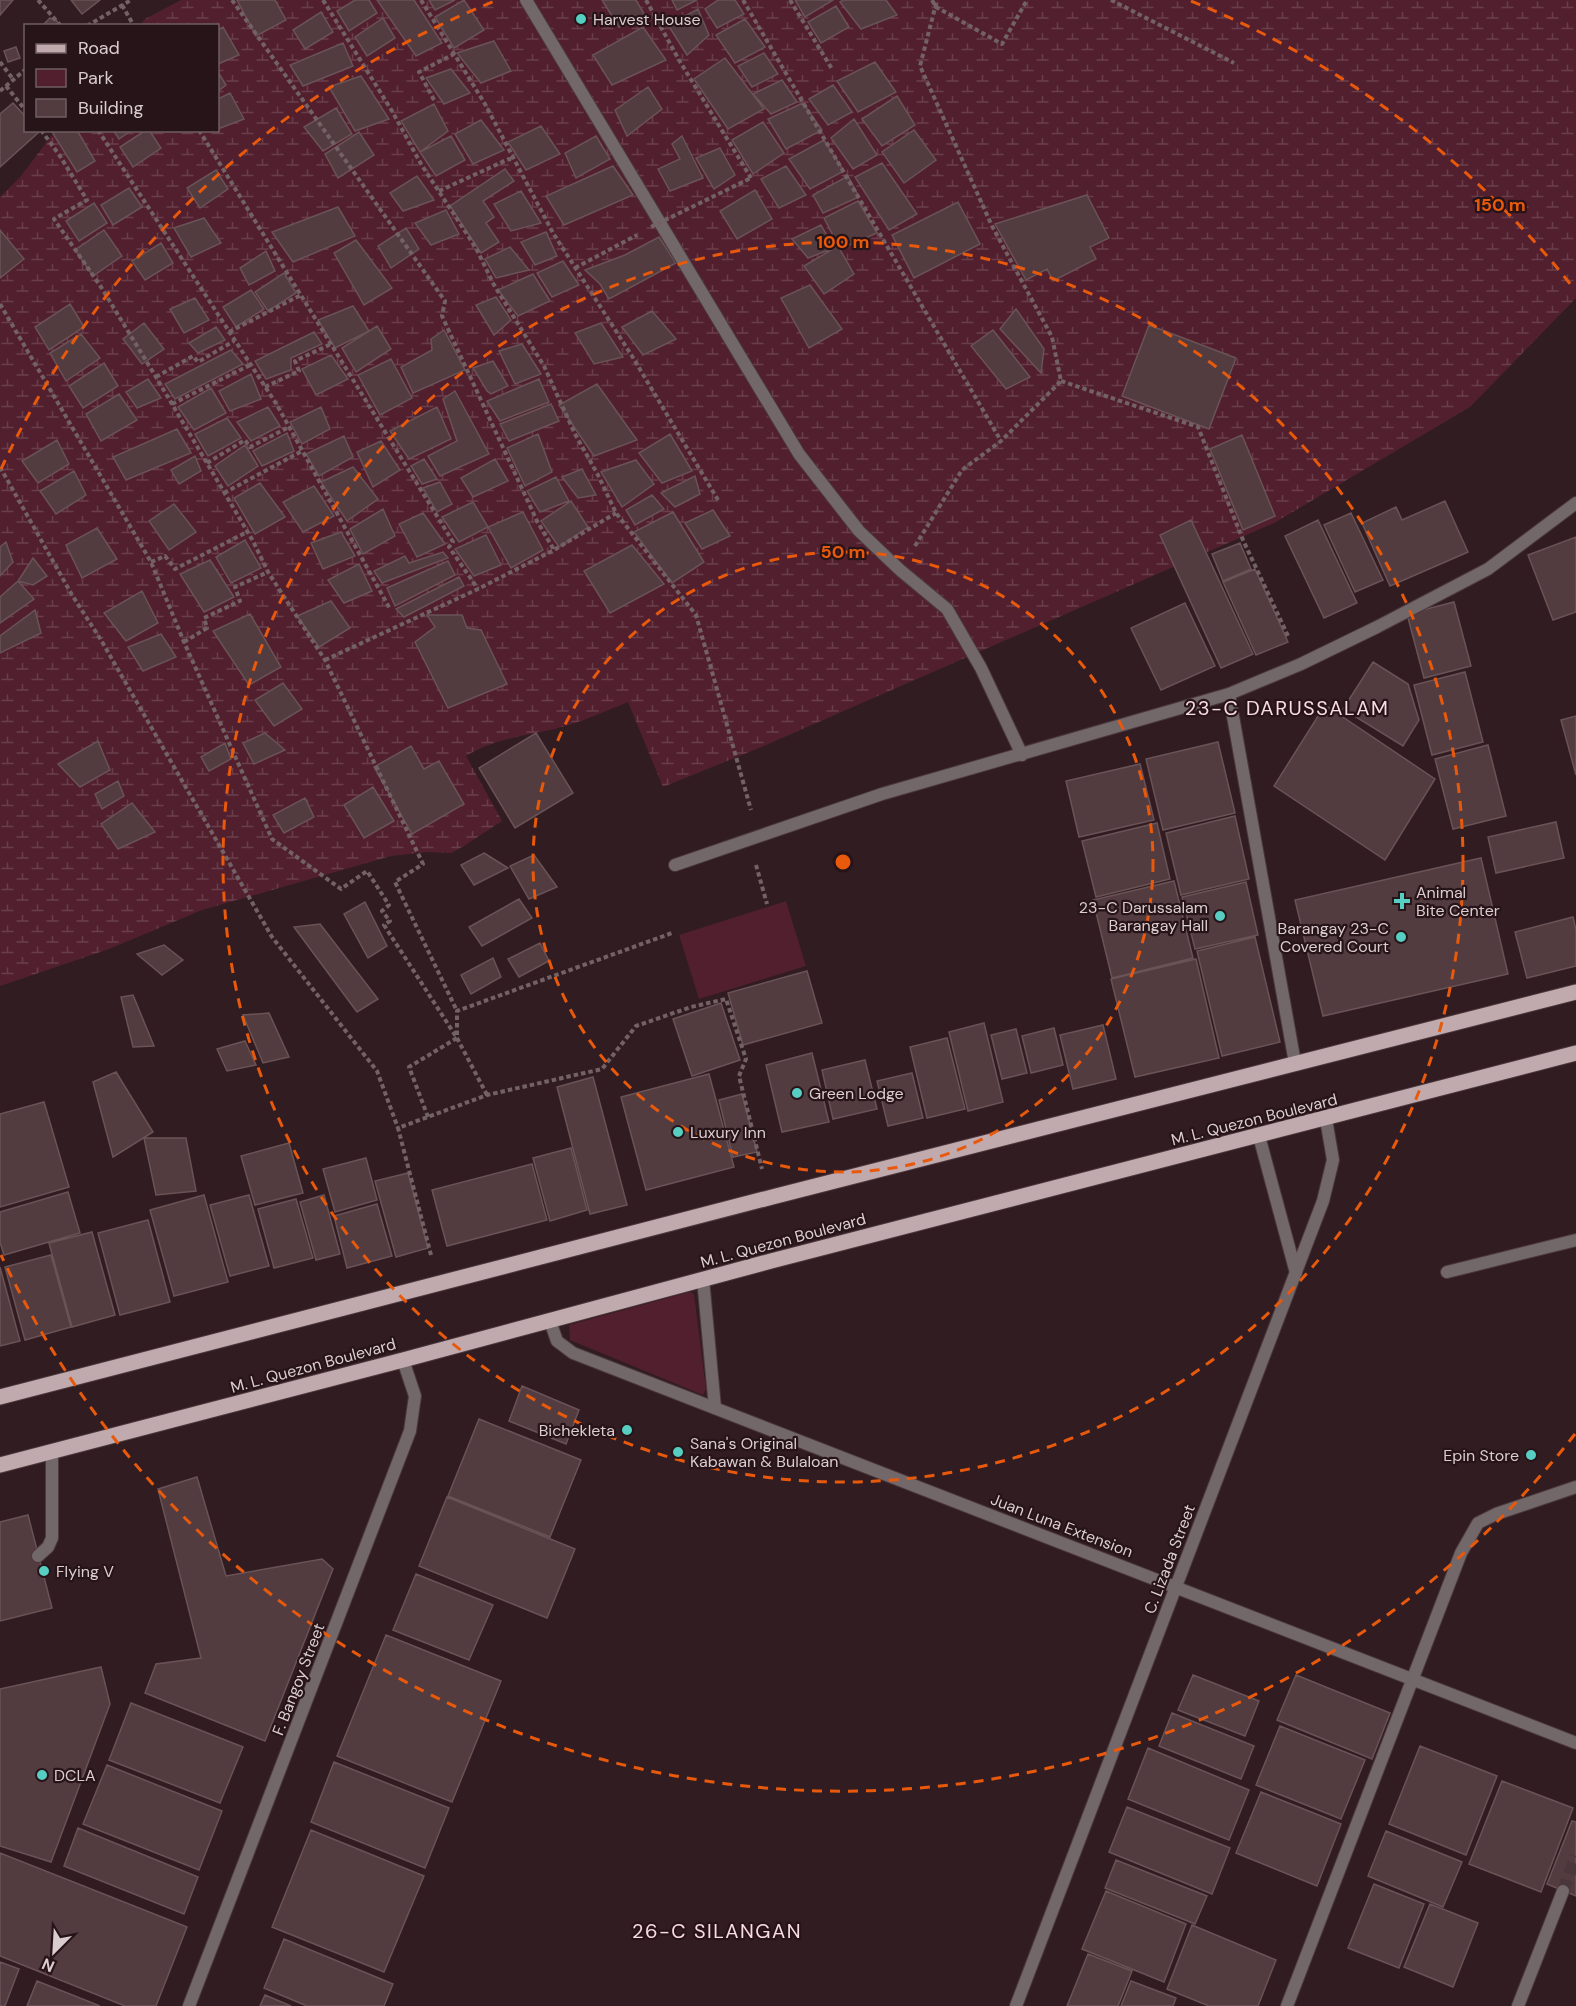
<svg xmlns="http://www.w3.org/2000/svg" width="1576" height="2006" viewBox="0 0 1576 2006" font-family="'DM Sans',sans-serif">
	<defs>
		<pattern id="wetland-marsh" width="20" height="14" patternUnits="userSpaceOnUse" patternTransform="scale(1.5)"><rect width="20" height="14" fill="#511f2d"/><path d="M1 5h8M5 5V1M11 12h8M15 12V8" fill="none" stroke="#693e4a"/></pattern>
	</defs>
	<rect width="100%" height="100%" fill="#311d21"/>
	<path fill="url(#wetland-marsh)" d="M181 0H1576V298L1470 407 1274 523 759 748 663 787 628 702C604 712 579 723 554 729 524 736 493 739 466 756L502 821 464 846 451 853 427 852 391 856 202 910 109 949 0 986V197L21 176 55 131 218 130V26L140 25 145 19Z"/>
	<path fill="#511f2d" d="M786 901 806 966 699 999 679 935Z
		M690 1292 694 1294 706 1389 703 1395 570 1340 569 1325Z"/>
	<path fill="#533c40" stroke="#6a5357" stroke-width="1.5" d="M0 0H13L0 15Z
		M71 0H100L82 14Z
		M237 0H275L286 20 256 36Z
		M355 0H369L377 13 349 31 337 11Z
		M377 0H414L442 43 416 56Z
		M429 0H455L435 10Z
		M464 0 484 30 454 48 435 17Z
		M602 0H636L646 17 619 27Z
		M672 0H697L677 10Z
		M718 0H735L744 14 717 28 705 9Z
		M795 0H833L805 17Z
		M843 0H886L897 15 861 29 840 2Z
		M836 6 849 27 821 43 808 22Z
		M698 9 709 35 687 55 668 25Z
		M321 12 333 32 305 49 293 30Z
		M50 18 57 21 59 26H42Z
		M383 18 395 38 367 56 355 37Z
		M745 19 765 47 735 63 716 35Z
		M223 27 239 55 218 64V30Z
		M643 27 666 60 612 85 593 55Z
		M494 41 511 71 481 83 457 53Z
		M343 43 353 66 303 86 290 65Z
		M16 47 20 58 8 62 4 51Z
		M764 53 778 74 752 87 738 66Z
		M725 58 764 109 728 129 694 79Z
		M875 62 896 92 858 112 837 81Z
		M451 69 470 93 444 104 426 78Z
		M218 72 226 85 218 91Z
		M361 76 389 119 355 131 329 87Z
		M782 80 797 102 771 114 753 94Z
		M833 85 852 112 828 125 809 99Z
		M648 87 662 109 627 136 615 110Z
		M230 93 244 119 218 129V99Z
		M897 96 915 125 882 146 862 119Z
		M13 103 26 117V130H37L39 132 0 167V114Z
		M803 103 822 130 786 149 768 119Z
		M434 104 448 131 420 152 401 121Z
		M336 108 352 134 323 151 304 127Z
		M854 119 877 155 853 169 831 138Z
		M481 120 504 150 473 164 455 134Z
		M763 122 784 153 753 174 732 140Z
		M541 126 560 154 526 170 508 142Z
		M55 130H77L95 161 77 172 52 132Z
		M113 130H132L119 139Z
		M146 130H149L161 148 133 167 120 147Z
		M914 130 936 160 904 183 882 152Z
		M359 132 374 155 338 178 325 154Z
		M451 136 465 160 436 176 420 152Z
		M596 136 610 159 576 178 565 153Z
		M682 136 703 178 670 191 658 169 680 159 672 144Z
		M824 140 844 171 810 189 789 159Z
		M720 148 735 175 714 189 696 158Z
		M882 163 917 214 889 230 855 177Z
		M613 166 633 195 564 225 546 196Z
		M786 166 806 195 779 208 761 179Z
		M505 169 514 181 483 201 494 217 486 223 499 242 481 253 450 206Z
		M216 170 228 189 200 208 187 188Z
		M417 176 434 200 403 211 390 193Z
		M848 176 859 197 823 213 813 195Z
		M129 188 142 207 113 225 101 205Z
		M755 190 772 219 737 239 720 211Z
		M521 191 541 223 511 231 494 204Z
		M1087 195 1109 238 1090 247 1096 259 1053 281 1047 269 1026 280 995 224Z
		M858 201 877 233 840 249 824 218Z
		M958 202 980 244 914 278 892 235Z
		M94 203 107 223 79 241 66 221Z
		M338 207 355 236 293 262 272 232Z
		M446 210 459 234 431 245 415 223Z
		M204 218 221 243 191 257 174 228Z
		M821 225 834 248 808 258 792 239Z
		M406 228 419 249 391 268 378 246Z
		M0 230 24 259 0 278Z
		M104 230 122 256 93 276 75 250Z
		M546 232 557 256 535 265 521 242Z
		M659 237 676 263 609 299 600 284 585 270 625 255Z
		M356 240 392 288 364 305 334 253Z
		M161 243 173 263 145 280 132 261Z
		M838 246 854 274 824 294 804 266Z
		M510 247 529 270 496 278 485 259Z
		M266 251 275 271 249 285 240 268Z
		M563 261 579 285 552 297 537 273Z
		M284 273 296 293 268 311 255 292Z
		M533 274 550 301 518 316 498 290Z
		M810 285 842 329 809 348 781 298Z
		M251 290 264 309 236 327 223 307Z
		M496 297 511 320 494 335 476 305Z
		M195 298 209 320 184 333 170 309Z
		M70 304 84 327 49 350 35 327Z
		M353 306 369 331 335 348 318 320Z
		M1016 309 1044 349 1041 373 1000 329Z
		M652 311 676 339 643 355 622 327Z
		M144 323 164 349 142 364 123 339Z
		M601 323 623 357 594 364 575 333Z
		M1149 325 1236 358 1209 429 1122 396Z
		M377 326 391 349 356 372 342 348Z
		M216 327 225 340 198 353 189 343Z
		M444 330 465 370 413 393 401 367 432 350 431 339Z
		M993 330 1030 377 1006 389 971 346Z
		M314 332 322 344 291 358V370L266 379 255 361Z
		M81 334 100 358 66 381 50 353Z
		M522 344 541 374 515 384 499 351Z
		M231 350 243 364 175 399 165 384Z
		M331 355 348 379 316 395 302 369Z
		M391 359 412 398 380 415 358 375Z
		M493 361 508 386 491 394 487 391 473 368Z
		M104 363 118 386 83 408 69 386Z
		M251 374 261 399 230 411 219 391Z
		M148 379 161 398 137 408 126 392Z
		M539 379 549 402 500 421 487 401Z
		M597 384 637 440 594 456 559 405Z
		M211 388 226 413 194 430 178 407Z
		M455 391 489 454 440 476 428 456 457 441 443 399Z
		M119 394 137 420 101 441 86 414Z
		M551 404 559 421 509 441 500 424Z
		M268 407 280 426 251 441 237 422Z
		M321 407 330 429 302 444 290 422Z
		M437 407 451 439 409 459 390 431Z
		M227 418 241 438 208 456 195 434Z
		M177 429 191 453 126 480 113 457Z
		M287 433 294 451 262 466 253 451Z
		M538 434 552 472 525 486 507 448Z
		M670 434 692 471 662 483 639 453Z
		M1242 435 1275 516 1243 530 1210 449Z
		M344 436 353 457 319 476 306 454Z
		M57 440 69 464 38 483 22 461Z
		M381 441 400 470 373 487 357 452Z
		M245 445 258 466 228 486 215 466Z
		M195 456 201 471 179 484 171 470Z
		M424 459 437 479 422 484 411 466Z
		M495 459 508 481 473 497 461 478Z
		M636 460 654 484 622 507 601 472Z
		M353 467 378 499 347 521 321 482Z
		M582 469 596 495 578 498 562 477Z
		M74 471 86 495 56 514 40 491Z
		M695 476 700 494 675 507 661 493Z
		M556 477 569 501 540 512 527 491Z
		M440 482 452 504 437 512 423 488Z
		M260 483 285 517 255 534 234 498Z
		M314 486 334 516 303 532 283 502Z
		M652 495 664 509 635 525 626 510Z
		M571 501 588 527 559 547 541 521Z
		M1445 501 1468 552 1390 586 1362 523 1396 507 1402 520Z
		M473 502 488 527 459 542 442 517Z
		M174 504 196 532 169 550 149 521Z
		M383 509 395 536 363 554 350 529Z
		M713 510 730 536 702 549 685 523Z
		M523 512 543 550 511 568 488 527Z
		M673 512 704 562 672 583 634 532Z
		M423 513 445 544 417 557 399 524Z
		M1351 513 1383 580 1355 592 1324 525Z
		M1191 520 1253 654 1221 668 1160 535Z
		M1318 520 1357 603 1324 618 1285 536Z
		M97 528 117 559 82 578 66 545Z
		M341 532 355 556 323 569 311 543Z
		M486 535 501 565 474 576 455 549Z
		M1576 537V612L1553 620 1528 555Z
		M245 540 261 568 231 583 216 557Z
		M6 542 13 562 0 576V547Z
		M1240 543 1251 569 1223 581 1212 554Z
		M632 545 664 584 610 613 584 571Z
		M443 552 448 558 382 583 374 571 405 556 409 563Z
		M33 558 47 576 33 585 18 581Z
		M210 560 234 597 204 612 180 574Z
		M448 561 455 575 395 606 387 588Z
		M359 564 372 591 344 603 328 580Z
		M1255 569 1288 642 1256 655 1223 582Z
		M459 577 464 586 404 617 396 609Z
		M18 581 34 599 0 623V597Z
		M142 591 158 623 126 641 104 613Z
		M331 601 350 628 319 647 297 616Z
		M1454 602 1471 666 1424 678 1407 614Z
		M1185 603 1215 666 1161 690 1131 628Z
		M35 610 41 633 0 653V636Z
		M250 614 281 667 249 685 213 631Z
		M427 615H462L467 628 481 630 507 684 448 708 415 642 435 627Z
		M161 634 176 657 143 671 128 647Z
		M1373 662 1408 684 1419 720 1403 746 1343 709Z
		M1465 672 1483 742 1432 755 1414 685Z
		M283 683 302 709 274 726 255 700Z
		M1325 705 1435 779 1385 860 1274 786Z
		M1576 716V775L1561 720Z
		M265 733 285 750 254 764 243 743Z
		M536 733 573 793 515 828 479 768Z
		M98 741 110 770 80 787 58 764Z
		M1218 742 1235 813 1163 830 1146 759Z
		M225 743 231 759 209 771 201 757Z
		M1488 745 1506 816 1453 829 1435 759Z
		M411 746 424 769 439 761 464 804 412 834 374 767Z
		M1140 764 1154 820 1079 837 1066 781Z
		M118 781 124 796 102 809 95 794Z
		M373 787 394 821 364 838 344 805Z
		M305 798 314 817 284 833 273 815Z
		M132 803 155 832 118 849 101 824Z
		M1235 816 1249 879 1181 895 1166 833Z
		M1556 822 1564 858 1496 873 1488 837Z
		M1157 823 1170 879 1096 897 1082 841Z
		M484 853 508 868 474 885 461 865Z
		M534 855 557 887 529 899 510 866Z
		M1481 858 1508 974 1323 1016 1295 900Z
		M1174 881 1193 958 1112 978 1093 900Z
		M1246 882 1258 935 1195 949 1182 897Z
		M519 899 532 918 482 946 469 927Z
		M365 902 387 946 368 958 344 914Z
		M1573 917 1576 930V966L1527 978 1515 932Z
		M320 924 378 999 357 1012 294 927Z
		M1255 937 1280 1042 1222 1056 1197 951Z
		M540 943 549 961 519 977 508 959Z
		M164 945 183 960 162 975 137 954Z
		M493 958 501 977 471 994 461 975Z
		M1196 959 1219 1058 1135 1077 1111 979Z
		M807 971 822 1023 743 1045 728 993Z
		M133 995 154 1046 133 1047 121 997Z
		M721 1003 740 1060 692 1076 673 1019Z
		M269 1013 289 1057 263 1063 243 1015Z
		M984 1023 1003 1102 968 1111 949 1032Z
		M1103 1025 1116 1079 1073 1089 1060 1035Z
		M1054 1028 1063 1065 1031 1073 1022 1036Z
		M1016 1029 1027 1073 1002 1079 991 1035Z
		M947 1038 965 1109 927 1118 910 1047Z
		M245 1041 256 1065 227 1071 217 1049Z
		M812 1053 829 1122 782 1132 766 1065Z
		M865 1060 877 1109 833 1119 822 1070Z
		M116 1072 153 1132 113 1157 93 1082Z
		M912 1073 923 1118 888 1126 877 1081Z
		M709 1074 734 1167 646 1190 621 1097Z
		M593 1077 627 1205 590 1214 557 1087Z
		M742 1094 757 1152 733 1157 719 1100Z
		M44 1102 69 1187 0 1207V1114Z
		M144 1138H186L196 1191 156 1195Z
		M289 1143 303 1193 255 1205 241 1156Z
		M571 1148 587 1210 550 1221 533 1158Z
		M366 1158 377 1200 335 1212 323 1169Z
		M532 1164 547 1220 447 1246 432 1190Z
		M408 1173 428 1248 396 1257 375 1181Z
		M68 1192 80 1233 4 1255 0 1242V1212Z
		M204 1195 228 1282 174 1296 150 1210Z
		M249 1195 269 1266 230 1276 210 1205Z
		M324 1195 340 1254 316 1260 300 1202Z
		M296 1199 313 1258 274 1268 258 1209Z
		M377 1204 392 1256 347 1268 334 1216Z
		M148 1220 170 1302 120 1315 98 1233Z
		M92 1232 115 1315 72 1327 49 1243Z
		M51 1255 71 1327 25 1340 5 1267Z
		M0 1267 20 1341 0 1346Z
		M522 1386 579 1410 566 1444 509 1421Z
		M479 1419 581 1460 550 1537 448 1496Z
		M197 1477 226 1576 322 1559 333 1569 265 1741 145 1693 156 1664 201 1658 158 1489Z
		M447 1497 575 1549 547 1618 419 1566Z
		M28 1515 52 1608 0 1621V1522Z
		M416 1574 493 1605 469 1660 393 1630Z
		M386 1635 501 1681 452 1802 337 1756Z
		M101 1667 110 1704 51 1862 0 1846V1689Z
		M1193 1675 1259 1701 1245 1736 1178 1710Z
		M1296 1675 1390 1713 1372 1759 1277 1720Z
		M131 1703 243 1747 220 1803 109 1760Z
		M1172 1713 1254 1746 1241 1779 1159 1746Z
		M1280 1726 1365 1760 1341 1819 1256 1785Z
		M1420 1746 1497 1776 1466 1855 1389 1824Z
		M1148 1748 1249 1790 1229 1840 1128 1799Z
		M334 1762 449 1808 425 1868 311 1822Z
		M107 1765 222 1811 199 1870 83 1824Z
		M1502 1781 1573 1808 1541 1892 1469 1864Z
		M1261 1792 1341 1824 1317 1886 1236 1853Z
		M1127 1807 1230 1848 1212 1894 1109 1852Z
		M1572 1821 1576 1822V1896L1547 1884Z
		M78 1828 198 1877 184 1914 64 1866Z
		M311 1830 424 1876 384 1972 272 1927Z
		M1386 1831 1462 1862 1443 1907 1368 1876Z
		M0 1853 187 1927 156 2006H125L0 1956Z
		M1116 1860 1207 1896 1195 1924 1105 1888Z
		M1374 1884 1424 1904 1399 1968 1348 1948Z
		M1106 1891 1186 1924 1164 1982 1082 1949Z
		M1430 1904 1478 1923 1453 1987 1404 1967Z
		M1192 1925 1276 1960 1258 2006H1209L1167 1989Z
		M284 1939 393 1984 384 2006H307L264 1988Z
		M1088 1954 1132 1971 1118 2006H1067Z
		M0 1962 19 1969 5 2006H0Z
		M37 1981 100 2006H27Z
		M1131 1981 1176 1998 1173 2006H1121Z
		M265 1995 291 2006H260Z"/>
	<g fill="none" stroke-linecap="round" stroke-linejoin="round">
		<path stroke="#4a373b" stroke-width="12" stroke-dasharray="12 6" stroke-linecap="butt" d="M1563 1891 1576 1856"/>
		<g stroke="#4c393d" stroke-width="14">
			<path id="service" d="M1447 1272 1576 1240
				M703 1279 715 1408
				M38 1556 48 1547 52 1538V1451"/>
		</g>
		<g stroke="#4c393d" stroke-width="14">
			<path id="minor" d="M526 0 799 454 859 531 900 570 947 609 981 668 1022 755
				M1229 694 1295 1063
				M675 865 882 794 1229 694 1301 664 1377 627 1488 569 1576 503
				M1259 1136 1296 1273
				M550 1321 557 1341 573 1353 1576 1743
				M1016 2006 1323 1201 1333 1160 1326 1119
				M1287 2006 1461 1553 1478 1523 1496 1514 1576 1487
				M1518 2006 1563 1891"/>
		</g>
		<g stroke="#4c393d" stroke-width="14">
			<path id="tertiary" d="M189 2006 410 1431 415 1396 403 1360"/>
		</g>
		<g stroke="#4c393d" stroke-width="17">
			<path id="primary" d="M0 1397C525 1262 1050 1123 1576 992
				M0 1465 403 1360 771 1261 1576 1053"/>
		</g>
		<path stroke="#736265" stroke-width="4" stroke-dasharray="4.5 3" stroke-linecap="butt" d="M38 0 61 26
			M232 0 445 301 442 316 537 521 554 550
			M323 0 392 111 421 164 476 248 494 285 544 366 575 434 598 475 616 513 696 615 751 810
			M421 0 485 104 553 233 632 356 718 500
			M646 0 679 60 751 178
			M743 0 1001 441
			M790 0 832 69
			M932 0 936 7 1002 44 1027 0
			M1111 0 1234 63
			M122 5 134 26
			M87 26 131 0
			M0 62 13 79
			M6 86 26 111
			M0 91 26 69
			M434 100 419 72 454 54
			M41 130 60 156 87 200 54 219 101 287 156 377 253 541 268 572 325 660 423 864 395 882 457 1011
			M98 130 277 405 390 609
			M199 130 453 542 449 547 478 589
			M439 191 509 159 513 160
			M575 268 637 235
			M0 304 151 562 184 642 272 839 341 889 367 871 389 905 382 911 390 921 384 925 457 1038 409 1067 428 1117
			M229 332 301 295
			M156 377 193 356 198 362 234 341
			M1061 381 1198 427 1243 540 1289 638
			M265 387 299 371 295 361 331 344
			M172 404 250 365
			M207 463 245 440 250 447 289 427
			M0 467 72 595 101 640 272 937 377 1071 398 1128
			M224 493 302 451
			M915 546 962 470 1001 441 1061 381 1052 337 992 226 920 66 937 0
			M151 562 165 556 175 569 247 532
			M184 642 207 628 204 618 240 601 235 587 268 572
			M325 660 478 589 554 550 616 513
			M756 865 767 904
			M487 1095 457 1038V1011L672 933
			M431 1255 398 1128 487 1095 602 1069 636 1026 691 1007 726 999 746 1059 739 1076 762 1169"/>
		<use href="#service" stroke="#726769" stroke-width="12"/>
		<use href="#minor" stroke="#726769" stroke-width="12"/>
		<use href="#tertiary" stroke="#726769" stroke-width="12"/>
		<use href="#primary" stroke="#c1aaae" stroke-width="15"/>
		<path stroke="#736265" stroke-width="4" stroke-dasharray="4.5 3" stroke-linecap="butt" d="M651 227 751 178"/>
	</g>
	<g fill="none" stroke="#e8590c" stroke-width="3" stroke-dasharray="10 8">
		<circle cx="843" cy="862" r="310"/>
		<circle cx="843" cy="862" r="620"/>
		<path d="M1575 1434A929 929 0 0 1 1 1255M1 469A929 929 0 0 1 495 1M1191 1A929 929 0 0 1 1575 290"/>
	</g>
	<g fill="#57cec2" stroke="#271418" stroke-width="2">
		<circle cx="581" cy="19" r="6"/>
		<path d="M1399 892h6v6h6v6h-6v6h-6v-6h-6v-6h6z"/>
		<circle cx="1220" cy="916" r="6"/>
		<circle cx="1401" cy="937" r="6"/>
		<circle cx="797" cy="1093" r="6"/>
		<circle cx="678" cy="1132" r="6"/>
		<circle cx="627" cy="1430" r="6"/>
		<circle cx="678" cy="1452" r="6"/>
		<circle cx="1531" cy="1455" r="6"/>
		<circle cx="44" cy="1571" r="6"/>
		<circle cx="42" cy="1775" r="6"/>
	</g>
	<g text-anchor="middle" stroke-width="4.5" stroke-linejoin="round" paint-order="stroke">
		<g font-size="16" fill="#dbcdcf" stroke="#271418" text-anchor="start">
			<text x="593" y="25">Harvest House</text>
			<text x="1416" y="898">Animal<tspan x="1416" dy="18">Bite Center</tspan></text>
			<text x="1208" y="913" text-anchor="end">23-C Darussalam<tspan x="1208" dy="18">Barangay Hall</tspan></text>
			<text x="1389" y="934" text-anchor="end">Barangay 23-C<tspan x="1389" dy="18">Covered Court</tspan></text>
			<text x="809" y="1099">Green Lodge</text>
			<text x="690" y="1138">Luxury Inn</text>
			<text x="615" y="1436" text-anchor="end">Bichekleta</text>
			<text x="690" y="1449">Sana's Original<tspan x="690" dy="18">Kabawan &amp; Bulaloan</tspan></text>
			<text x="1519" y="1461" text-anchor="end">Epin Store</text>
			<text x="56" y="1577">Flying V</text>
			<text x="54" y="1781">DCLA</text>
		</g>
		<g font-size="16" fill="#dbcdcf" stroke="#271418">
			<text transform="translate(1254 1119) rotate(-14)" y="6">M. L. Quezon Boulevard</text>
			<text transform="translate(783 1240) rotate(-15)" y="6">M. L. Quezon Boulevard</text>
			<text transform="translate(313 1365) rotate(-15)" y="6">M. L. Quezon Boulevard</text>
			<text transform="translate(1062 1525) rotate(21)" y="6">Juan Luna Extension</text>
			<text transform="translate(1169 1559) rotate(-69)" y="6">C. Lizada Street</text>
			<text transform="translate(298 1679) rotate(-69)" y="6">F. Bangoy Street</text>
		</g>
		<g font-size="20" letter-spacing="1.5" fill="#f9dce1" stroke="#271418">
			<text x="1287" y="715">23-C DARUSSALAM</text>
			<text x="717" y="1938">26-C SILANGAN</text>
		</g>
	</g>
	<circle cx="843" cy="862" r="9" fill="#e8590c" stroke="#271418" stroke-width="3"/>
	<g font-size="18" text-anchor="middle" font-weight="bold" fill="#e8590c" stroke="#271418" stroke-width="4.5" stroke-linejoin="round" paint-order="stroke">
		<text x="1500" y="211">150 m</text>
		<text x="843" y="248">100 m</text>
		<text x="843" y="558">50 m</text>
	</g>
	<rect x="24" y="24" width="195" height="108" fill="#271418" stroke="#6f5e61" stroke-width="1.5"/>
	<rect x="36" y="44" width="30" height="9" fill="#c1aaae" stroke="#6f5e61" stroke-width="1.5"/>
	<text x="78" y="54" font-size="18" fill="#dbcdcf">Road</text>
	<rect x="36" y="69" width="30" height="18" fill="#511f2d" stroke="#6f5e61" stroke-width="1.5"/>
	<text x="78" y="84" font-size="18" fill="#dbcdcf">Park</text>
	<rect x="36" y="99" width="30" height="18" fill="#533c40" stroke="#6f5e61" stroke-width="1.5"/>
	<text x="78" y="114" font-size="18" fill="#dbcdcf">Building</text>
	<g transform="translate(54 1952) rotate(204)" stroke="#271418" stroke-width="4.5" paint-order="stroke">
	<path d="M0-4.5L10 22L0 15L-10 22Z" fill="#dbcdcf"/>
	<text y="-9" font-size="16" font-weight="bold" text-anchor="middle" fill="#dbcdcf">N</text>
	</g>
</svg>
